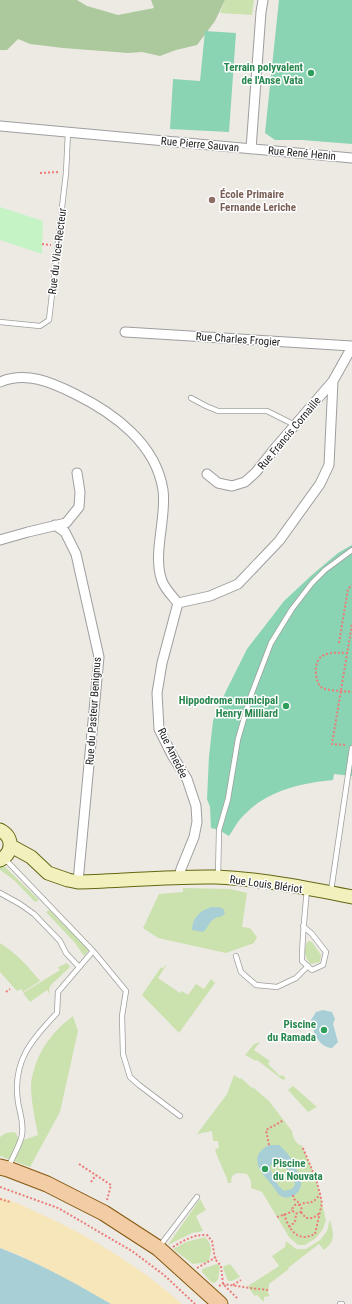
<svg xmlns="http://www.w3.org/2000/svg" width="352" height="1304" viewBox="0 0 352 1304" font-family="'Roboto Condensed',sans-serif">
	<rect width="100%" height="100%" fill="#edeae4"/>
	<path fill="#cbe2af" d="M225 0H254L252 15 220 13Z
		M4 866 39 900 35 902 14 880 0 870V867Z
		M183 888 230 889 247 893 242 927 250 928 257 937 254 943 226 953 158 938 143 928 159 894 183 892Z
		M49 910 89 950 84 956 75 943 46 912Z
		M308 941 312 942 321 955 320 962 311 964C304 958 303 949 308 941Z
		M0 943C16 953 28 966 40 981L23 992 21 989 17 991 0 972Z
		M67 963 70 967 51 985 49 989 50 995 47 990 30 1002 23 993 60 970 58 967Z
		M165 965 166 966 158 978 180 993 182 991 188 995 196 984 204 989 211 979 215 983 179 1033 142 995 161 967 163 969Z
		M73 1016 78 1031 60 1112 30 1167 0 1156V1137L6 1133 15 1132 20 1141 38 1135C35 1119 31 1102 31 1085 31 1081 32 1077 33 1073 39 1049 53 1031 73 1016Z
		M260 1042 254 1050 270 1061 268 1064 280 1076 282 1075 286 1078 283 1080 257 1060 256 1061 245 1055 254 1044Z
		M234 1075 240 1079 241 1078 252 1088 253 1087 269 1101 292 1131C293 1138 295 1143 302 1146L316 1179 326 1220 323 1229 316 1238 305 1245H298L289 1237 262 1192 251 1188V1181L247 1174 237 1173 232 1176 231 1183H228C225 1171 218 1161 215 1149L219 1148 218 1141H213L212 1131 197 1134 227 1094Z
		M293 1086 317 1107 308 1112 288 1090Z
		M200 1199 206 1210 196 1216 203 1231 192 1233 168 1245Z
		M330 1219C333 1233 337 1240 324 1250L319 1244 288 1268 289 1269 269 1284 268 1293 270 1296 264 1297V1302L257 1295 255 1296 250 1290 248 1286 279 1266 272 1256 285 1247 286 1241 296 1249H306L320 1240 327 1231Z
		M205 1237C213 1246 212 1251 208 1262L193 1264 173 1249 186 1242Z
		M217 1264 220 1266 218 1280 214 1283 211 1282 202 1272V1269Z
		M230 1264 240 1277 232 1281H228L223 1268 224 1266Z"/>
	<path fill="#acc89d" d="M0 0H77L87 6 118 15 154 8 151 0H225L215 21 197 45 176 50 160 56 142 52 128 53 63 48 30 44 18 39 7 50H0Z"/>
	<path fill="#f6e6b9" d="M0 1197C16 1202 30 1209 45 1216 95 1239 141 1268 182 1304H111L86 1290 21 1256 0 1248Z"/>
	<path fill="#c5f3c6" d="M0 207 43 221 42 254 0 240Z"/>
	<path fill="#8ad4b3" d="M279 0H352V144L302 140H275L265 133Z
		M205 31 236 33 229 132 170 129 173 79 200 81Z
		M352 545V776L334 774 333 780C301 783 266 791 243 816 237 822 233 830 229 836L219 830 211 828 210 807 207 799 209 756 213 721 226 691 247 649 284 601 313 574 338 553Z"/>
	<path fill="#a9cfd6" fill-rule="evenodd" d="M211 907C217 907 224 906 225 913 222 918 218 916 214 919 209 922 208 928 203 932L192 930C192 918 200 911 211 907Z
		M323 1010 332 1012 335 1019 333 1024 338 1042 332 1048C318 1047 313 1032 311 1020L316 1012Z
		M269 1145H279C290 1154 295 1164 300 1178 305 1189 293 1202 281 1196 277 1194 274 1187 271 1184 259 1171 248 1156 269 1145ZM276 1162C285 1164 295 1176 295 1185L292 1189 284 1191C277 1185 271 1176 270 1166Z
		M0 1248C39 1263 75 1283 111 1304H0Z"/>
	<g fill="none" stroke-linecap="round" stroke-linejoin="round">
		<g stroke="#9e9e9e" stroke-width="6">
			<path id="lane" d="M0 322 40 326 49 320 66 173 68 132
				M191 398 206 406 218 411H267L295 425
				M4 858 93 951 126 991 122 1016 123 1054 130 1077 139 1085 180 1116
				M218 876 219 830 228 799 238 739 250 698 271 643 292 609 312 583 325 570 352 550
				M331 891 352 748
				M0 893 20 904 34 914 60 941 66 953 79 967
				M303 926 312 934 326 952 323 965 312 970 302 961C302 937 305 913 307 889
				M236 956 241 972 256 985 277 987 296 978 308 966
				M9 1166C13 1156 20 1145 22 1135 24 1121 20 1115 18 1102 12 1062 31 1040 57 1013L58 992 93 951
				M159 1247 197 1197
				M340 1304H342"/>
		</g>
		<g stroke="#9e9e9e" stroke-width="11">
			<path id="street" d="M0 126 352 158
				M251 149 261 12 263 0
				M125 332 352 346
				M0 382C26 371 51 382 75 394 114 413 156 444 163 490 167 518 152 554 162 581 165 589 173 597 178 603L210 596 238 584 279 541 320 484 329 465 333 381
				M207 474 218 483 232 486 245 482 256 472 276 447 333 381 352 347
				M55 525 65 532 76 554 99 657 78 882
				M0 540 28 532 66 523 79 507 80 492 77 473
				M178 603 162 663 157 693 159 729 172 755 187 779 196 806 197 822 194 837 181 869 179 877"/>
		</g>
		<g stroke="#636711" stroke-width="15">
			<path id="secondary" d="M0 830C14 837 13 853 0 860
				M11 846 31 857 48 873 68 880 78 882C124 881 170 876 216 877 261 879 308 888 352 897"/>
		</g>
		<g stroke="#865810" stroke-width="17">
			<path id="primary" d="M0 1167 8 1169 47 1184 104 1213 158 1248 220 1304"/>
		</g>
		<path stroke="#ea7d78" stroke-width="2" stroke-dasharray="2 2" stroke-linecap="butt" d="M40 173 59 172
			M42 244 51 245
			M339 643 348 589 352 585
			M348 653C329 652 314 652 316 675 317 680 318 684 321 687 326 691 345 691 352 692
			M345 745 332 744 352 624
			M6 992 10 989
			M269 1145 266 1130 284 1120
			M79 1164 111 1185 107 1200
			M91 1182 96 1175
			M0 1187 58 1208 132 1251 164 1275 195 1304
			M293 1195 294 1199 298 1202 297 1204
			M0 1199 10 1202
			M292.5 1209a4.5 4.5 0 1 1 9 0a4.5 4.5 0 1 1-9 0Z
			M299 1205C309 1200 311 1207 320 1194L316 1179 302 1146
			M301 1212 306 1218H313L320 1213
			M284 1214C287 1224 293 1237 305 1237 308 1237 312 1235 315 1234L322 1203 320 1194
			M277 1217 289 1213 292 1210
			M289 1227 295 1222 296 1214
			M173 1247C184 1240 195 1234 207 1235L212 1241 215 1259 221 1266 223 1284 237 1298
			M197 1268 218 1256
			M233 1285 241 1280
			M219 1286 223 1284 250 1288 268 1290"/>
		<use href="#lane" stroke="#fff" stroke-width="4.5"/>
		<use href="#street" stroke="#fff" stroke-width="9"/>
		<use href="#secondary" stroke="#f2f1bd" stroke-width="13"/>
		<use href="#primary" stroke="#f1cca5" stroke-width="15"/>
	</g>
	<g fill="#2e9e5b" stroke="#fff" stroke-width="1.5">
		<circle cx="311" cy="73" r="4"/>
		<circle cx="286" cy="706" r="4"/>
		<circle cx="324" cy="1030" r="4"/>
		<circle cx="265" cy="1169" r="4"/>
	</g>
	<circle fill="#8d6e63" stroke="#fff" stroke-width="1.5" cx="212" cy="200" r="4"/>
	<g text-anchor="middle" stroke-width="3" stroke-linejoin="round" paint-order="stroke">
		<g font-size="11" font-weight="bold" fill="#27864d" stroke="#fff" text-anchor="end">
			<text x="303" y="71">Terrain polyvalent<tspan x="303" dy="13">de l'Anse Vata</tspan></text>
			<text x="278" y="704">Hippodrome municipal<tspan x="278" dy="13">Henry Milliard</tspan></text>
			<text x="316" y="1028">Piscine<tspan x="316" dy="13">du Ramada</tspan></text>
			<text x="273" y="1167" text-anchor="start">Piscine<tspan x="273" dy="13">du Nouvata</tspan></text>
		</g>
		<g font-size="11" fill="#1d1d1d" stroke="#fff">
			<text transform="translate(200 144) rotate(5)" y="4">Rue Pierre Sauvan</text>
			<text transform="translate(302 153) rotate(5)" y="4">Rue René Henin</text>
			<text transform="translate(57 251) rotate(-83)" y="4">Rue du Vice-Recteur</text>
			<text transform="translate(238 339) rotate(4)" y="4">Rue Charles Frogier</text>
			<text transform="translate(289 433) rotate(-50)" y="4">Rue Francis Cornaille</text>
			<text transform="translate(93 711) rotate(-86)" y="4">Rue du Pasteur Benignus</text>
			<text transform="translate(173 753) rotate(64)" y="4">Rue Amedée</text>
			<text transform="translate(266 884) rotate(8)" y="4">Rue Louis Blériot</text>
		</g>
		<g font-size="11" font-weight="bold" fill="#785e54" stroke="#fff" text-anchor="start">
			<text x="220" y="198">École Primaire<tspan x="220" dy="13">Fernande Leriche</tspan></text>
		</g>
	</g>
</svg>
